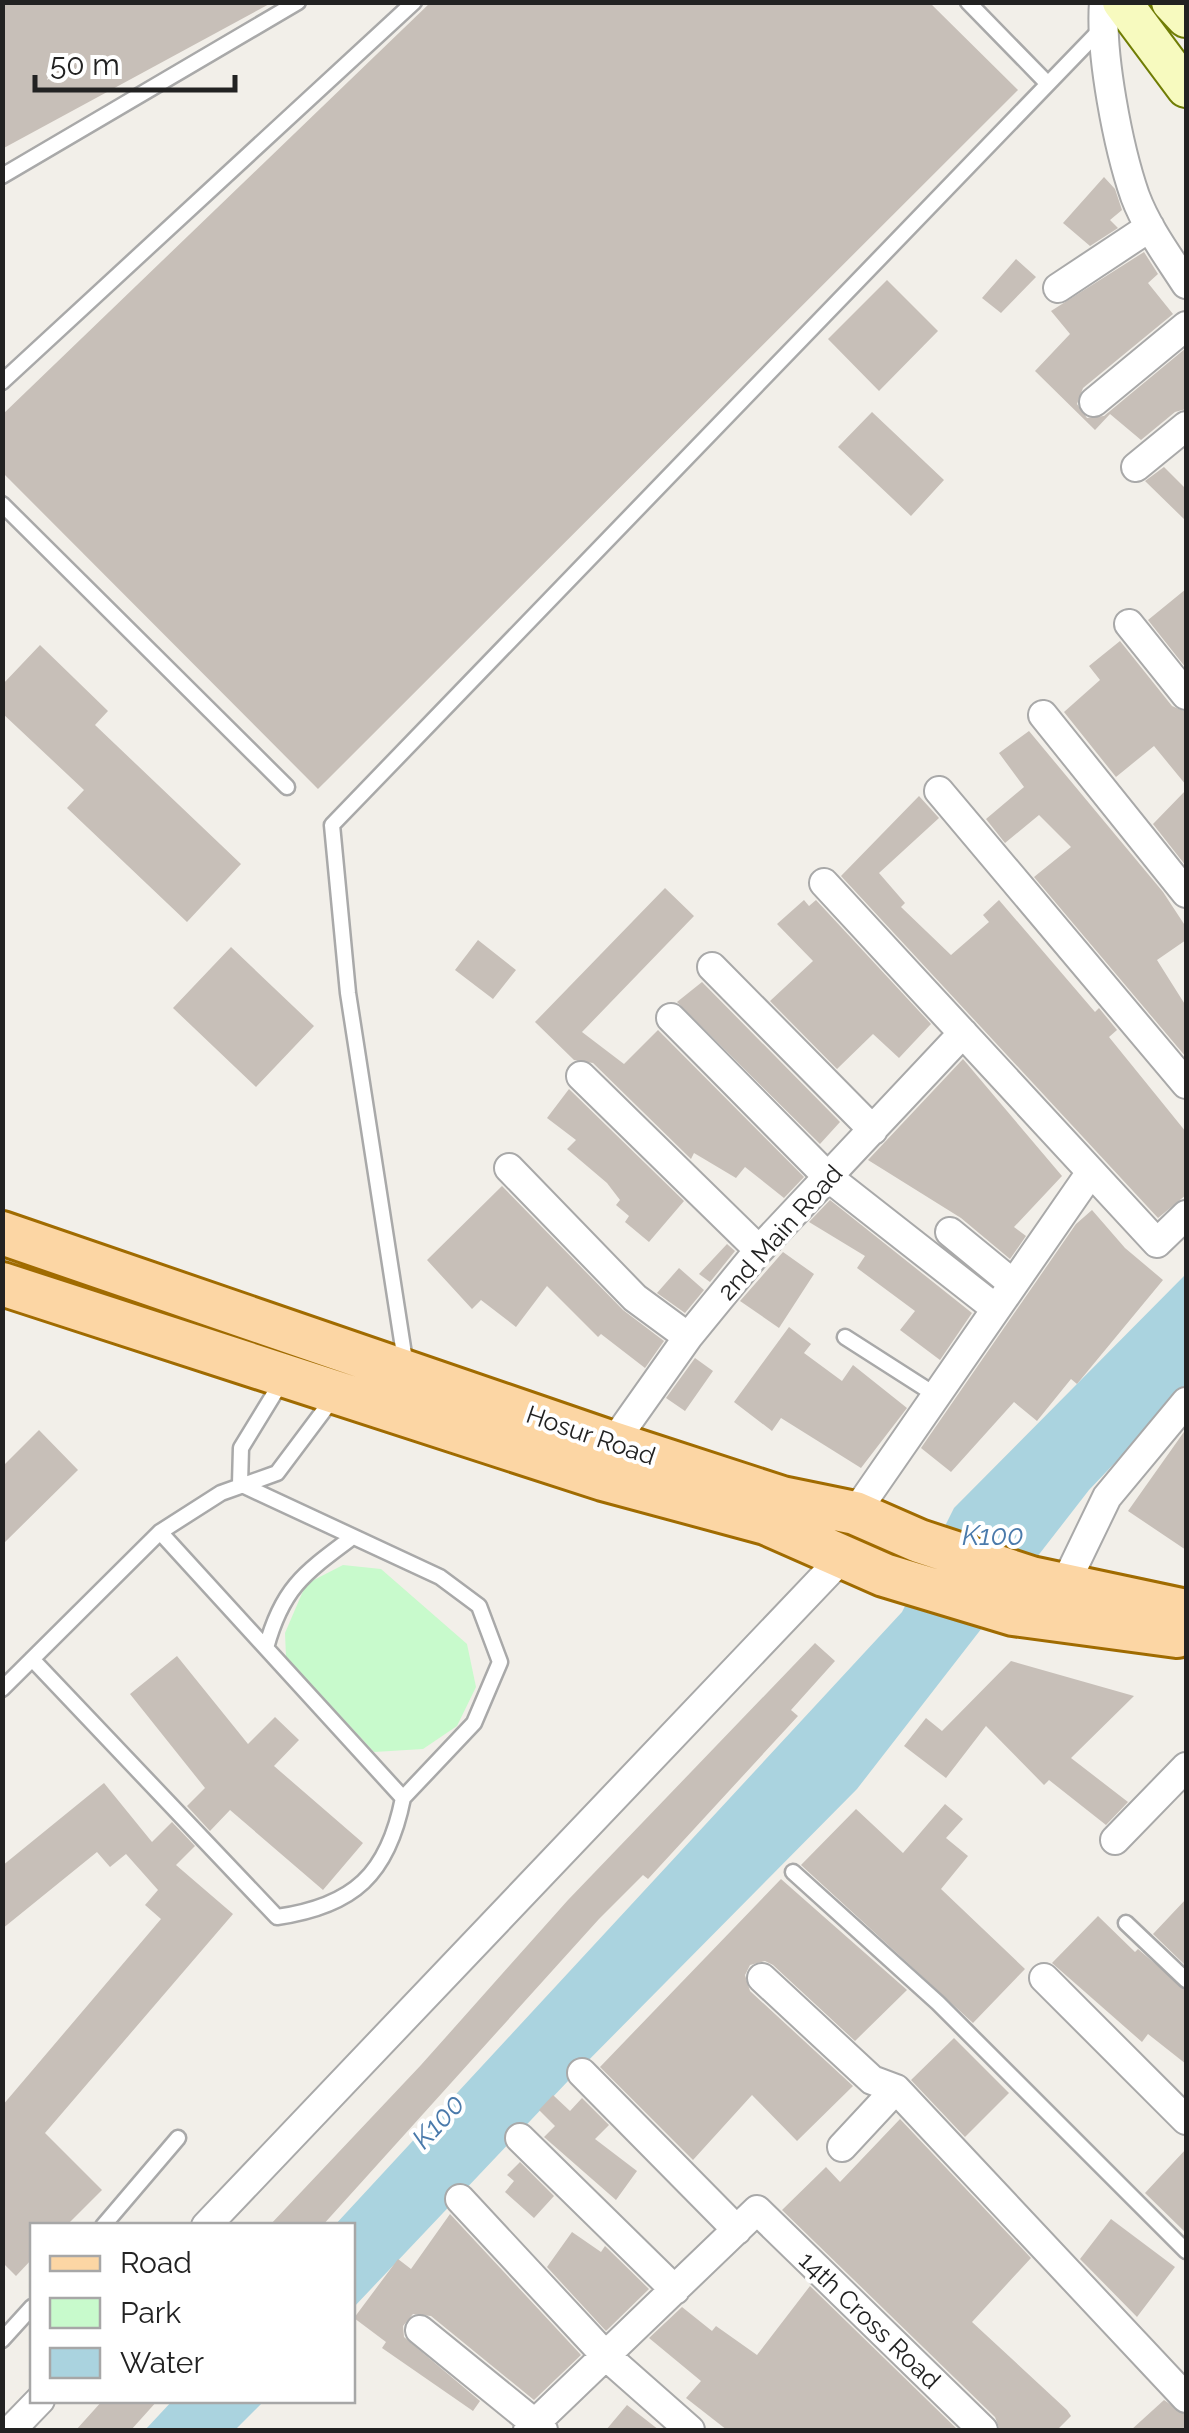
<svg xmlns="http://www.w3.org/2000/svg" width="1189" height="2433" viewBox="0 0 1189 2433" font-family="Raleway,sans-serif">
	<rect width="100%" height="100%" fill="#f2efe9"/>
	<path fill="#c8facc" d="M343 1565 381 1569 467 1644 476 1687 457 1726 423 1749 374 1752 286 1657 285 1633 306 1584Z"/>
	<path fill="#aad3df" d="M1186 1274V1388L1089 1490 857 1789 568 2081 353 2308 352 2226H334L902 1612 954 1508Z
		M173 2400H264V2401L235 2430H145Z"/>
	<path fill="#c7bfb8" d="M2 2H273L2 149Z
		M431 2H929L1018 90 318 789 2 472V415Z
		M1104 177 1115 189 1122 210 1110 220 1118 228 1090 246 1063 223Z
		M1144 252 1158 274 1148 283 1173 314 1083 388 1077 404 1087 418 1104 416 1186 348V409L1175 412 1141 440 1110 414 1095 430 1035 371 1070 334 1051 311Z
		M1016 259 1036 277 1001 313 982 298Z
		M887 280 938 331 879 391 828 339Z
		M872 412 944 480 911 516 838 447Z
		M1164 467 1186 489V521L1145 481Z
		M1186 589V668L1148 620Z
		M1120 641 1172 706 1186 712V785L1154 746 1116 777 1064 712 1100 680 1089 666Z
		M40 645 108 711 95 725 241 864 187 922 67 808 84 790 2 713V685Z
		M1029 731 1163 892 1186 927V940L1157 960 1186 1006V1057L1034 877 1071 847 1039 815 1005 843 986 819 1024 787 999 753Z
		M1186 790V866L1153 824Z
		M919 796 939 818 879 873 905 903 901 907 951 955 989 922 983 915 999 900 1095 1012 1099 1008 1117 1030 1109 1037 1186 1132V1195L1158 1218 841 876Z
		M665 888 694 916 582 1032 624 1064 658 1030 804 1177 784 1198 745 1167 736 1178 694 1153 691 1159 593 1063 574 1060 535 1022Z
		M804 900 809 906 816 900 931 1024 899 1058 873 1034 837 1069 770 1001 813 961 777 924Z
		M478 940 516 970 493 999 455 970Z
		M231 947 314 1026 256 1087 173 1008Z
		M702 982 840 1122 820 1144 677 1002Z
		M963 1059 1062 1176 1014 1227 1026 1236 1010 1259 961 1218 868 1160Z
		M569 1089 684 1201 649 1242 625 1222 629 1216 616 1205 620 1200 607 1183 567 1149 576 1140 547 1118Z
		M502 1186 623 1310 664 1341 645 1368 601 1334 598 1337 547 1286 516 1327 481 1300 472 1309 427 1260Z
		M830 1200 972 1313 940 1360 900 1330 915 1311 857 1268 865 1256 809 1222Z
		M1092 1210 1125 1248 1163 1280 1077 1384 1071 1379 1037 1421 1014 1402 951 1472 921 1448 1076 1224Z
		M727 1244 735 1251 710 1282 699 1274Z
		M783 1252 814 1274 779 1328 740 1301Z
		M679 1268 704 1290 685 1313 657 1293Z
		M789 1327 811 1344 804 1353 842 1381 853 1365 907 1408 861 1468 781 1418 772 1431 734 1402Z
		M695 1358 713 1371 685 1411 666 1398Z
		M1186 1429V1550L1128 1511Z
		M39 1430 78 1470 2 1545V1467Z
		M815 1643 835 1661 791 1710 798 1716 648 1879 643 1875 599 1919 322 2226H269L421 2065 568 1900Z
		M177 1656 248 1744 275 1717 299 1740 274 1766 363 1843 323 1890 230 1810 210 1831 187 1806 205 1788 130 1694Z
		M1011 1661 1134 1696 1071 1758 1128 1802 1106 1825 1049 1780 1044 1785 986 1726 946 1778 904 1746 926 1718 942 1731Z
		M104 1783 152 1842 172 1822 195 1846 176 1865 233 1914 45 2133 102 2190 66 2226H32V2259L16 2276 2 2262V2106L161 1919 145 1905 158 1890 126 1854 110 1867 97 1852 2 1929V1866Z
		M945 1804 963 1819 946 1838 968 1856 941 1889 1025 1969 973 2023 801 1865 856 1809 903 1853Z
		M781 1879 907 1990 855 2041 773 1965 765 1961 750 1965 745 1975 750 1991 853 2086 797 2141 752 2095 693 2160 600 2067Z
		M1186 1899V1966L1153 1934Z
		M1098 1916 1135 1952 1138 1949 1186 1990V2064L1148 2034 1142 2042 1052 1963Z
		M954 2038 1009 2093 965 2137 911 2080Z
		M553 2095 570 2111 582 2098 609 2125 595 2139 637 2171 616 2200 544 2137 555 2126 539 2110Z
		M900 2119 1031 2258 972 2322 1067 2410 1071 2416 1057 2430H1000L995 2417 782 2210 826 2167 840 2182Z
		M1186 2149V2233L1145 2193Z
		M520 2162 554 2196 534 2218 505 2192 514 2181 507 2175Z
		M450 2214 581 2355 534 2400 431 2316 413 2314 403 2326 404 2337 480 2401 473 2411 382 2348 386 2342 354 2318 398 2259 411 2269Z
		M1111 2219 1175 2267 1137 2317 1080 2259Z
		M572 2232 601 2252 605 2246 649 2289 606 2331 547 2267Z
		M810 2286 958 2430H727L686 2398 701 2381 649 2338 682 2307 712 2331 716 2326 757 2355Z
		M103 2400H158L131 2430H76Z
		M1164 2400 1186 2415V2430H1131Z
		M627 2405 659 2430H606Z"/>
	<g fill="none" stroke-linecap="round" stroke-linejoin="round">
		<g stroke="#a9a9a9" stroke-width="19">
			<path id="service" d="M968 2 1046 82
				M2 176 298 2
				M2 382 414 2
				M2 504 287 787
				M845 1337 934 1394
				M406 1367 348 993 332 825 1102 28
				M240 1484 440 1577 479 1606 500 1662 474 1723 403 1798
				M240 1484 241 1448 282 1381
				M266 1648C282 1589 303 1574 350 1539
				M32 1659 277 1917C354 1906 388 1874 403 1798L160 1532
				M2 1689 160 1532 221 1493 277 1473 334 1397
				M793 1872 938 2003 1186 2251
				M1126 1923 1186 1980
				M103 2226 178 2138
				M2 2340 32 2307"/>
		</g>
		<g stroke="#a9a9a9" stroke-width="32">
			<path id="minor" d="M1104 2C1100 54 1118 147 1135 196 1147 228 1168 256 1186 284
				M1058 288 1150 227
				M1094 402 1186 326
				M1136 467 1186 426
				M1129 624 1186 695
				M1043 715 1186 893
				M939 791 1186 1084
				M824 883 1157 1243 1186 1215
				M712 967 873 1130
				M671 1018 828 1177 995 1308
				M581 1076 759 1250
				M509 1168 635 1298 688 1337
				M950 1232 1012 1283
				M613 1443 688 1337 759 1250 963 1033
				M855 1513 1091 1172
				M1064 1586 1107 1497 1186 1402
				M1115 1840 1186 1767
				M762 1978 872 2080 896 2089 1186 2398
				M1044 1978 1186 2120
				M582 2073 737 2230
				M520 2138 675 2290
				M842 2147 896 2089
				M460 2199 605 2355 690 2430
				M206 2226 841 1559
				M420 2330 543 2430
				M11 2430 40 2400
				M528 2430 757 2210 983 2430"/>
		</g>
		<g stroke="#707d05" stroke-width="42">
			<path id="secondary" d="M1122 2 1186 88
				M1171 2 1186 18"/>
		</g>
		<g stroke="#a06b00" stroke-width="48">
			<path id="primary" d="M2 1233 613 1443 782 1498 855 1513 919 1541 1031 1578 1186 1611
				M2 1284 603 1479 766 1523 884 1575 1013 1614 1177 1636"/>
		</g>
		<use href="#service" stroke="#fff" stroke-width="14"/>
		<use href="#minor" stroke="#fff" stroke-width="28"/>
		<use href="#secondary" stroke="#f7fabf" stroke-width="38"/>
		<use href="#primary" stroke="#fcd6a4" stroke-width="42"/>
	</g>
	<g text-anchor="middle" stroke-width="8" stroke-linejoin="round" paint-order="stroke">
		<g font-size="25" fill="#222" stroke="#fff">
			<text transform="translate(780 1232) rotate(-48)" y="9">2nd Main Road</text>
			<text transform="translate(591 1435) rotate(19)" y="9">Hosur Road</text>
			<text transform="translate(870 2320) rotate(44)" y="9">14th Cross Road</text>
		</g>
		<g font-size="28" font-style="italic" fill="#4a7aab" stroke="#fff">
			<text x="993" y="1545">K100</text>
			<text transform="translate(438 2121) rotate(-47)" y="10">K100</text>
		</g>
	</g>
	<rect width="1189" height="2433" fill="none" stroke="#222222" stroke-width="10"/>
	<rect x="30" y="2223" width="325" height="180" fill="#ffffff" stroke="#a7a7a7" stroke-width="2.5"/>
	<rect x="50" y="2256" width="50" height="15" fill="#fcd6a4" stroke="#a7a7a7" stroke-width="2.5"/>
	<text x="120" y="2273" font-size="30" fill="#222222">Road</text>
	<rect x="50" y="2298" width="50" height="30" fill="#c8facc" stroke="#a7a7a7" stroke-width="2.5"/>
	<text x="120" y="2323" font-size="30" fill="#222222">Park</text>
	<rect x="50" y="2348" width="50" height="30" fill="#aad3df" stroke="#a7a7a7" stroke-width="2.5"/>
	<text x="120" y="2373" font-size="30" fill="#222222">Water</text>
	<path d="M35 75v15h200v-15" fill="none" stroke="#222222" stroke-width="5"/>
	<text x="50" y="75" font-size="30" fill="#222222" stroke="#ffffff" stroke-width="8" paint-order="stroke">50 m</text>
</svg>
